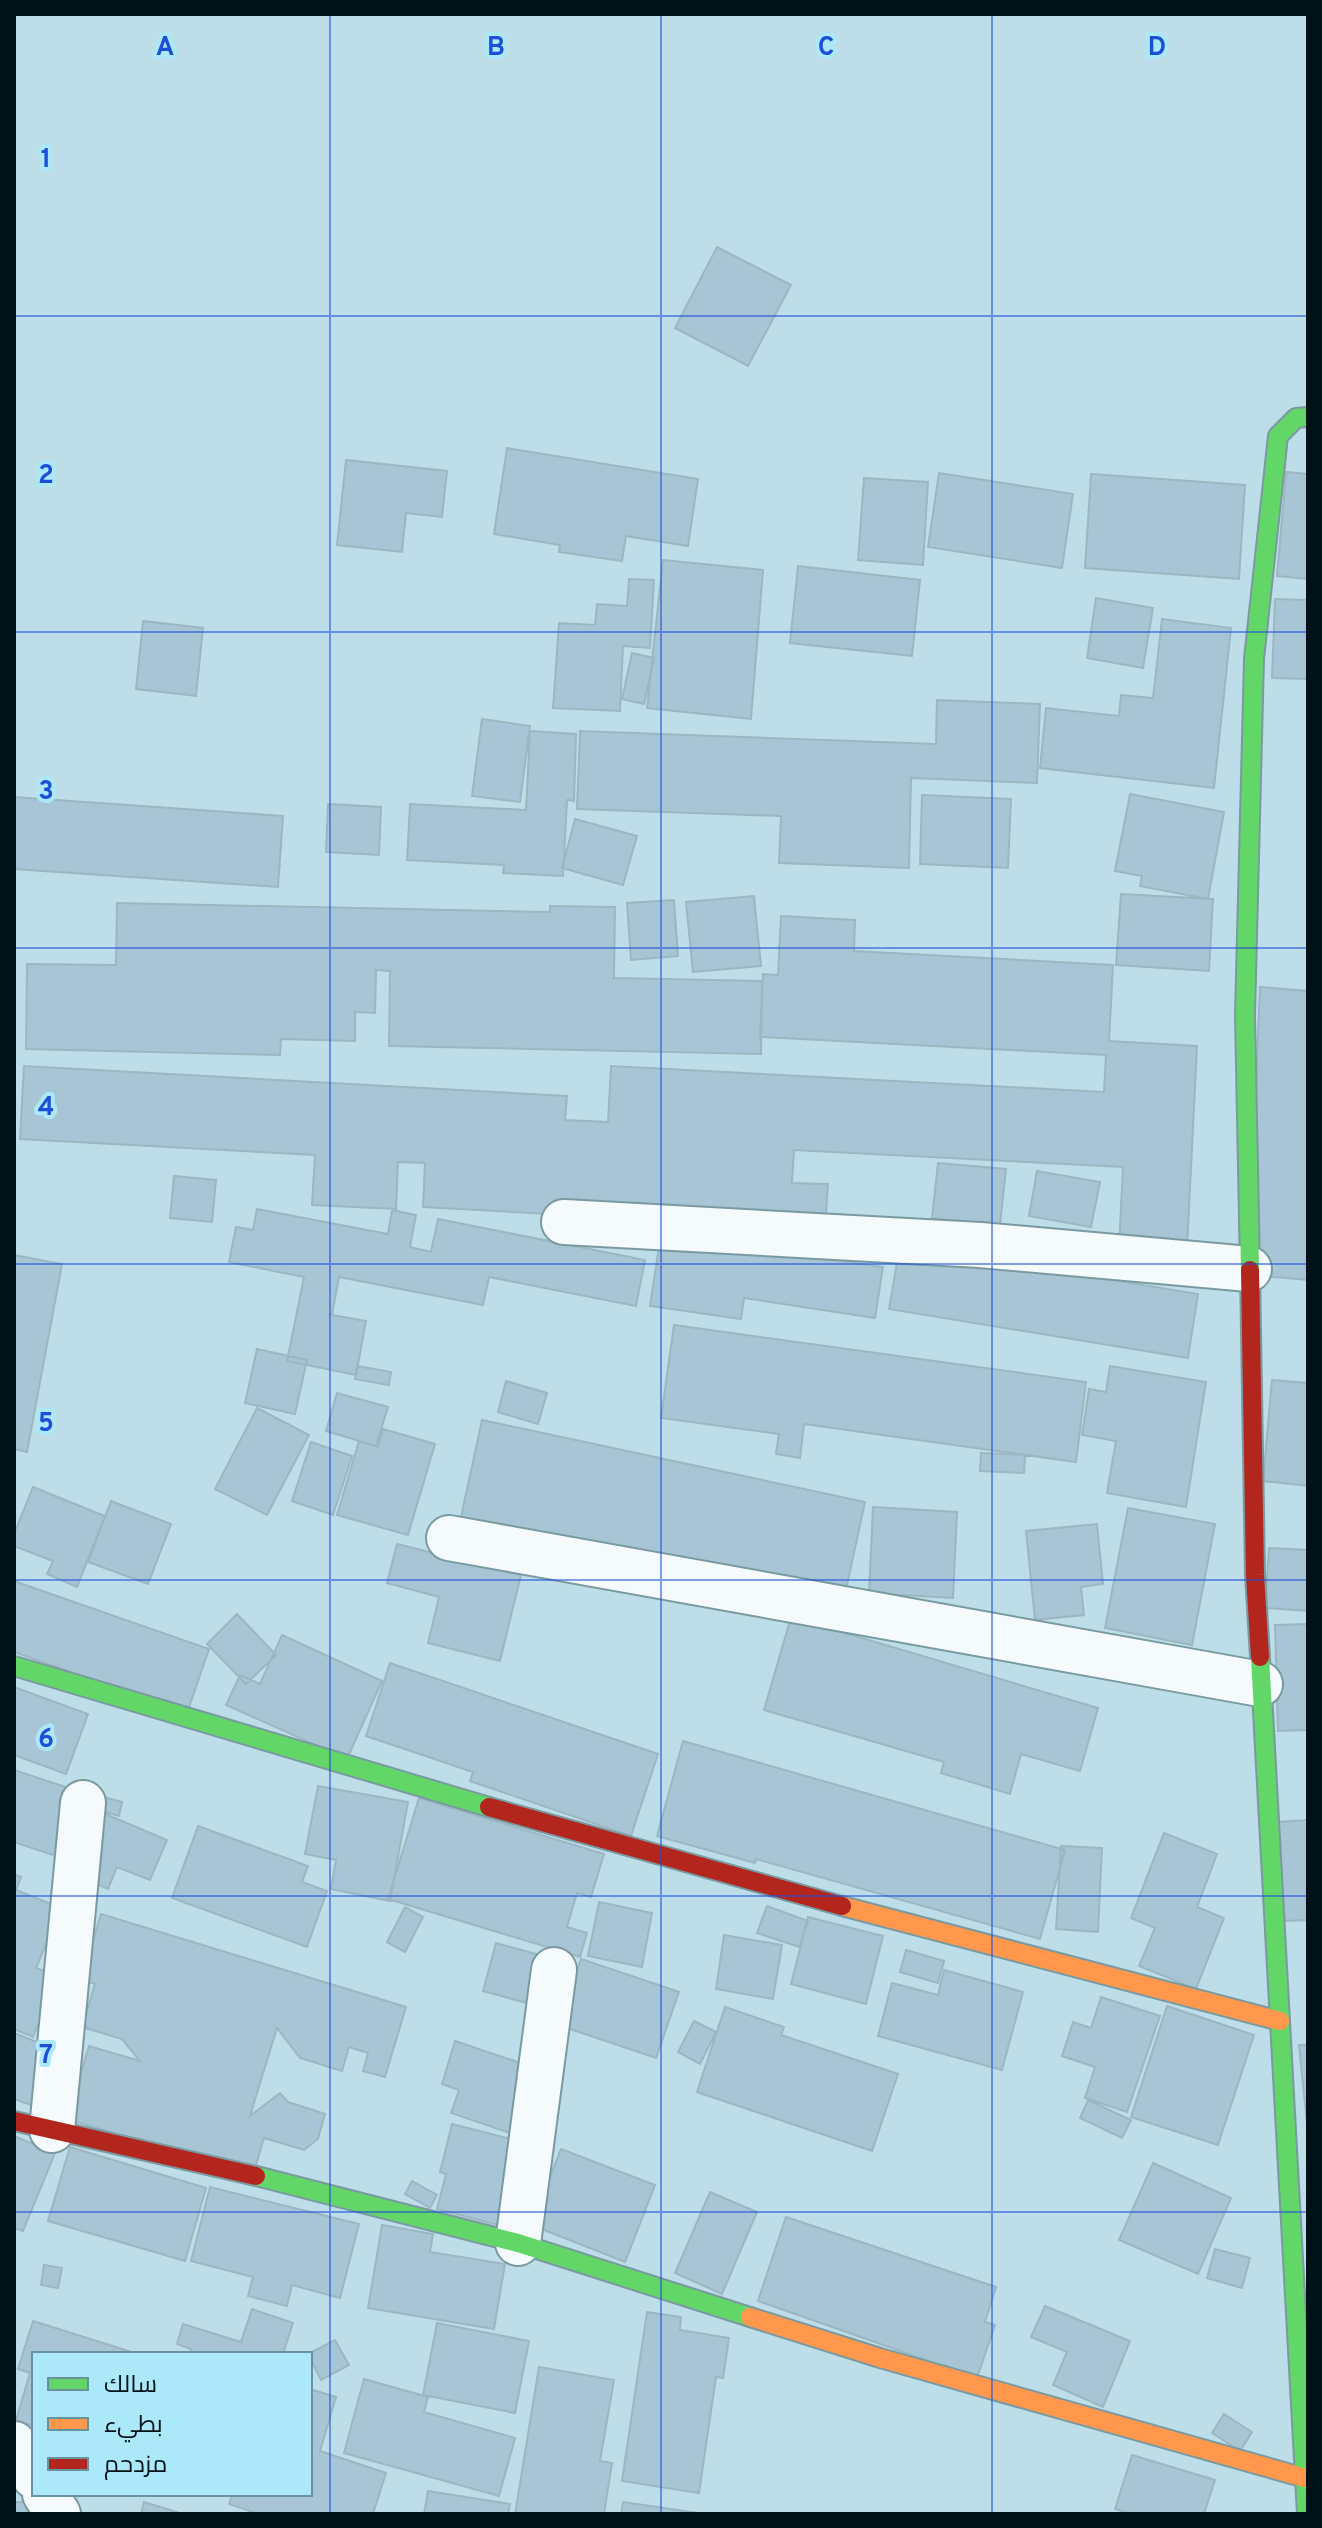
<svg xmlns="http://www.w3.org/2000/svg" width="1322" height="2528" viewBox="0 0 1322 2528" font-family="Overpass,Cairo,sans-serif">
	<rect width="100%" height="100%" fill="#bddee8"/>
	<path fill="#a7c5d4" stroke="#9cb6c2" stroke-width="2" d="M717 247 791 285 748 366 675 328Z
		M507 448 698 479 688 546 626 536 622 561 559 552 560 545 494 534Z
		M346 460 447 471 442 517 406 513 402 552 337 545Z
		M1286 472 1308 474V579L1277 576Z
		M939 473 1073 494 1062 568 928 547Z
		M1091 474 1245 485 1239 579 1085 568Z
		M864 478 928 482 923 565 858 560Z
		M663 560 763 570 751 719 647 708Z
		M798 566 920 580 912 656 790 643Z
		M629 579 654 580 650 648 623 646 620 711 553 708 559 623 595 625 597 604 627 606Z
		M1096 598 1153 608 1143 668 1087 658Z
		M1275 599 1308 600V679L1272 678Z
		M1162 619 1231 628 1214 788 1040 768 1046 708 1119 716 1121 695 1153 698Z
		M143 621 203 628 196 696 136 689Z
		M632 653 654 658 644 704 622 699Z
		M937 700 1040 704 1037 783 911 778 909 868 779 863 781 816 577 809 580 731 936 744Z
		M482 719 530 726 520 802 472 796Z
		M530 731 576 734 574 801 567 800 563 876 503 873 504 865 407 860 410 804 526 810Z
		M1130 794 1224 812 1208 899 1140 886 1142 876 1115 871Z
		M922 795 1011 799 1008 868 920 864Z
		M14 797 283 816 278 887 14 869Z
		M328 804 381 807 379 855 326 852Z
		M575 819 637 836 623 885 562 868Z
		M1121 894 1213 899 1209 971 1116 965Z
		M754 896 761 966 693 972 686 902Z
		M674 900 678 956 631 960 627 903Z
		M117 903 550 912V906L615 907 614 978 762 981 761 1054 389 1046 390 971 376 970 375 1013 355 1012V1041L281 1039 280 1055 26 1049 27 964 116 965Z
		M781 916 855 920 854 951 1113 965 1109 1041 1197 1046 1187 1249 1119 1246 1123 1167 794 1150 792 1183 828 1184 825 1229 423 1207 425 1163 398 1162 396 1209 312 1205 315 1155 20 1139 24 1066 567 1096 565 1120 608 1122 611 1066 1104 1092 1106 1055 760 1037 763 974 778 975Z
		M1260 987 1308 991V1280L1248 1275Z
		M938 1163 1006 1169 1000 1225 932 1218Z
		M1037 1171 1100 1182 1091 1227 1029 1216Z
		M174 1176 216 1180 212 1222 170 1218Z
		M257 1209 388 1234 392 1210 416 1215 410 1247 431 1252 438 1219 645 1260 636 1306 489 1277 483 1305 339 1277 332 1315 366 1321 356 1375 287 1361 304 1277 229 1262 236 1227 253 1230Z
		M661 1234 883 1267 875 1318 744 1298 741 1319 650 1306Z
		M900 1245 1198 1294 1188 1358 889 1309Z
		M14 1255 62 1264 27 1452 14 1449Z
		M674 1325 1086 1382 1076 1462 804 1424 800 1458 776 1454 779 1434 661 1418Z
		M257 1349 307 1360 295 1414 245 1403Z
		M357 1366 391 1372 389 1385 355 1379Z
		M1110 1366 1206 1382 1186 1507 1107 1493 1116 1441 1082 1435 1089 1389 1106 1392Z
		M1272 1380 1308 1383V1486L1263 1481Z
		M506 1381 547 1393 538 1424 498 1412Z
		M337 1393 388 1407 376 1446 326 1431Z
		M257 1408 309 1435 267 1515 215 1489Z
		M482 1420 865 1502 844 1599 461 1517Z
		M383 1429 435 1444 408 1535 337 1515 359 1441 378 1447Z
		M311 1442 352 1456 333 1515 292 1501Z
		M981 1453 1025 1455 1024 1473 980 1471Z
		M33 1487 105 1516 77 1587 47 1574 53 1561 14 1546V1534Z
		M111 1501 171 1524 148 1584 88 1562Z
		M873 1507 957 1512 953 1598 869 1593Z
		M1128 1508 1215 1524 1192 1645 1105 1628Z
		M1097 1524 1103 1584 1081 1587 1084 1615 1035 1620 1026 1531Z
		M397 1544 521 1575 500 1661 428 1643 439 1597 387 1583Z
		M1269 1548 1308 1550V1611L1265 1608Z
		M14 1581 209 1649 187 1713 14 1652Z
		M237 1614 276 1655 246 1684 207 1644Z
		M791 1617 1098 1708 1080 1771 1021 1754 1010 1794 941 1773 944 1762 764 1710Z
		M1308 1624V1730L1278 1731 1275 1625Z
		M282 1635 382 1681 347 1759 226 1705 240 1675 260 1684Z
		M390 1663 658 1754 631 1836 470 1781 473 1772 366 1736Z
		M14 1687 88 1714 66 1774 14 1755Z
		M683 1741 1065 1850 1040 1939 756 1859 755 1863 657 1836Z
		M14 1770 78 1791 56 1856 14 1842Z
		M318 1786 408 1802 390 1901 331 1889 336 1860 305 1854Z
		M96 1795 122 1802 119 1816 92 1808Z
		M419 1798 604 1854 591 1897 577 1893 567 1927 587 1933 580 1957 388 1899Z
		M103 1813 167 1840 150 1880 117 1867 108 1889 77 1876Z
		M1308 1820V1920L1285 1921 1277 1822Z
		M198 1826 308 1866 302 1882 327 1891 307 1947 172 1898Z
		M1164 1833 1217 1854 1197 1907 1224 1918 1196 1989 1139 1966 1155 1928 1131 1918Z
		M1061 1846 1102 1848 1098 1932 1056 1929Z
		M14 1874 21 1877 16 1890 61 1908 36 1968 58 1976 33 2037 14 2029Z
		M599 1902 652 1913 642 1967 588 1956Z
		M767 1906 808 1921 799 1947 757 1933Z
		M405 1907 423 1917 405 1952 387 1942Z
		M101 1914 406 2007 385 2077 363 2071 368 2053 349 2047 342 2071 300 2058 277 2028 250 2116 280 2093 288 2102 325 2114 318 2139 304 2150 264 2138 253 2175 67 2119 89 2046 140 2061 122 2039 82 2027 95 1984 81 1980Z
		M808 1917 883 1936 866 2004 791 1984Z
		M724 1935 782 1945 773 1999 716 1989Z
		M496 1943 547 1957 534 2005 483 1991Z
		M906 1950 944 1961 938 1983 900 1972Z
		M581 1959 679 1992 656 2058 558 2025Z
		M944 1970 1023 1992 1002 2070 878 2036 892 1983 938 1995Z
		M1101 1997 1160 2016 1127 2112 1085 2098 1095 2067 1062 2056 1073 2022 1091 2028Z
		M1167 2006 1254 2035 1218 2145 1131 2117Z
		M725 2007 784 2027 781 2035 898 2074 872 2151 697 2092Z
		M694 2021 716 2032 700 2064 678 2052Z
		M14 2033 52 2048 31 2105 14 2099Z
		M455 2041 535 2068 513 2134 451 2113 459 2090 442 2084Z
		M1299 2045H1308V2134Z
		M1088 2100 1131 2120 1122 2138 1080 2118Z
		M452 2124 523 2142 502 2226 437 2209 446 2174 440 2172Z
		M14 2136 55 2153 23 2231 14 2228Z
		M70 2147 206 2188 185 2261 48 2221Z
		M561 2149 655 2185 625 2262 531 2225Z
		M1153 2163 1231 2198 1198 2274 1119 2240Z
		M412 2181 437 2195 430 2208 405 2194Z
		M210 2187 359 2224 340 2298 292 2285 287 2306 248 2296 253 2277 191 2261Z
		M710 2192 757 2212 722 2294 675 2273Z
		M786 2217 996 2287 985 2322 995 2325 977 2378 758 2301Z
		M382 2225 433 2234 430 2252 505 2264 494 2329 368 2308Z
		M1215 2249 1250 2258 1242 2288 1207 2278Z
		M44 2265 62 2268 58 2288 41 2285Z
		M1045 2306 1130 2341 1103 2407 1053 2385 1067 2352 1031 2337Z
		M252 2309 293 2323 283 2354H189L191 2349 177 2344 183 2324 241 2342Z
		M647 2312 681 2317 680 2330 729 2338 723 2378 716 2377 699 2493 622 2481Z
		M33 2321 138 2354H34V2426L16 2420 30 2373 18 2369Z
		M437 2323 529 2341 515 2413 423 2395Z
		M335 2340 349 2365 321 2380 308 2354Z
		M539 2367 614 2380 600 2461 612 2463 604 2514H515Z
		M364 2379 428 2397 424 2412 515 2438 499 2496 344 2453Z
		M310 2389 336 2397 320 2451 386 2473 373 2514H259L229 2504 233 2494H310Z
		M1224 2414 1252 2432 1240 2451 1212 2433Z
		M1132 2455 1215 2480 1204 2514H1132L1115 2509Z
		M428 2491 510 2504 508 2514H424Z
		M14 2502H39V2514H14Z
		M144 2502 183 2514H141Z
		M623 2502 705 2514H621Z"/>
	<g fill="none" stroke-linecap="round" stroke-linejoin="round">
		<g stroke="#7a9aa2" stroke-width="48">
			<path id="street" d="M564 1222 980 1245 1249 1269
				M449 1538 1260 1684
				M52 2130 83 1803
				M518 2243 554 1970
				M14 2444 34 2476
				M45 2494 58 2514"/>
		</g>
		<g stroke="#7a9aa2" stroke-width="22">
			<path id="fast" d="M1250 1270 1245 1015 1254 659 1278 436 1296 418 1308 417
				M1260 1657 1307 2514
				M14 1666 489 1807
				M256 2176 518 2243 750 2317"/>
		</g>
		<g stroke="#7a9aa2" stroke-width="22">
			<path id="slow" d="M842 1906 1280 2021
				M750 2317 880 2358 1305 2478"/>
		</g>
		<g stroke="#7a9aa2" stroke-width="22">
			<path id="jam" d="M1250 1270 1255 1575 1260 1657
				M489 1807 842 1906
				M14 2121 256 2176"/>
		</g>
		<use href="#street" stroke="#f5fafc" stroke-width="44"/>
		<use href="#fast" stroke="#63d668" stroke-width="18"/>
		<use href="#slow" stroke="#ff974d" stroke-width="18"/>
		<use href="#jam" stroke="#b3261e" stroke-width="18"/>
	</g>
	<path fill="none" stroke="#1d4ed8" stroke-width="2" stroke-opacity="0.55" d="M330 14V2514M661 14V2514M992 14V2514M14 316H1308M14 632H1308M14 948H1308M14 1264H1308M14 1580H1308M14 1896H1308M14 2212H1308"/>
	<g font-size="26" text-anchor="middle" font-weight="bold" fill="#1d4ed8" stroke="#abe8fa" stroke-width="8" stroke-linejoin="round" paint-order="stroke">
		<text x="165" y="55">A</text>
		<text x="496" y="55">B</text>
		<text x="826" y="55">C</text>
		<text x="1157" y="55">D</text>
		<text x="46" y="167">1</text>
		<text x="46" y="483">2</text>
		<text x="46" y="799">3</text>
		<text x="46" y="1115">4</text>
		<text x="46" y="1431">5</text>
		<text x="46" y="1747">6</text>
		<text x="46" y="2063">7</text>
	</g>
	<rect width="1322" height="2528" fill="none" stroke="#001218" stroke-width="32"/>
	<rect x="32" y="2352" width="280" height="144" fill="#abe8fa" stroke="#6792a0" stroke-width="2"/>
	<rect x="48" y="2378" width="40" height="12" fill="#63d668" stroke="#6792a0" stroke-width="2"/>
	<text x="104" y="2392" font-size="24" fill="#001218">سالك</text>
	<rect x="48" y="2418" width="40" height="12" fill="#ff974d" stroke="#6792a0" stroke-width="2"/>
	<text x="104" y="2432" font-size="24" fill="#001218">بطيء</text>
	<rect x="48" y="2458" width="40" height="12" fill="#b3261e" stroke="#6792a0" stroke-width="2"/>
	<text x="104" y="2472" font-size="24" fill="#001218">مزدحم</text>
</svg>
